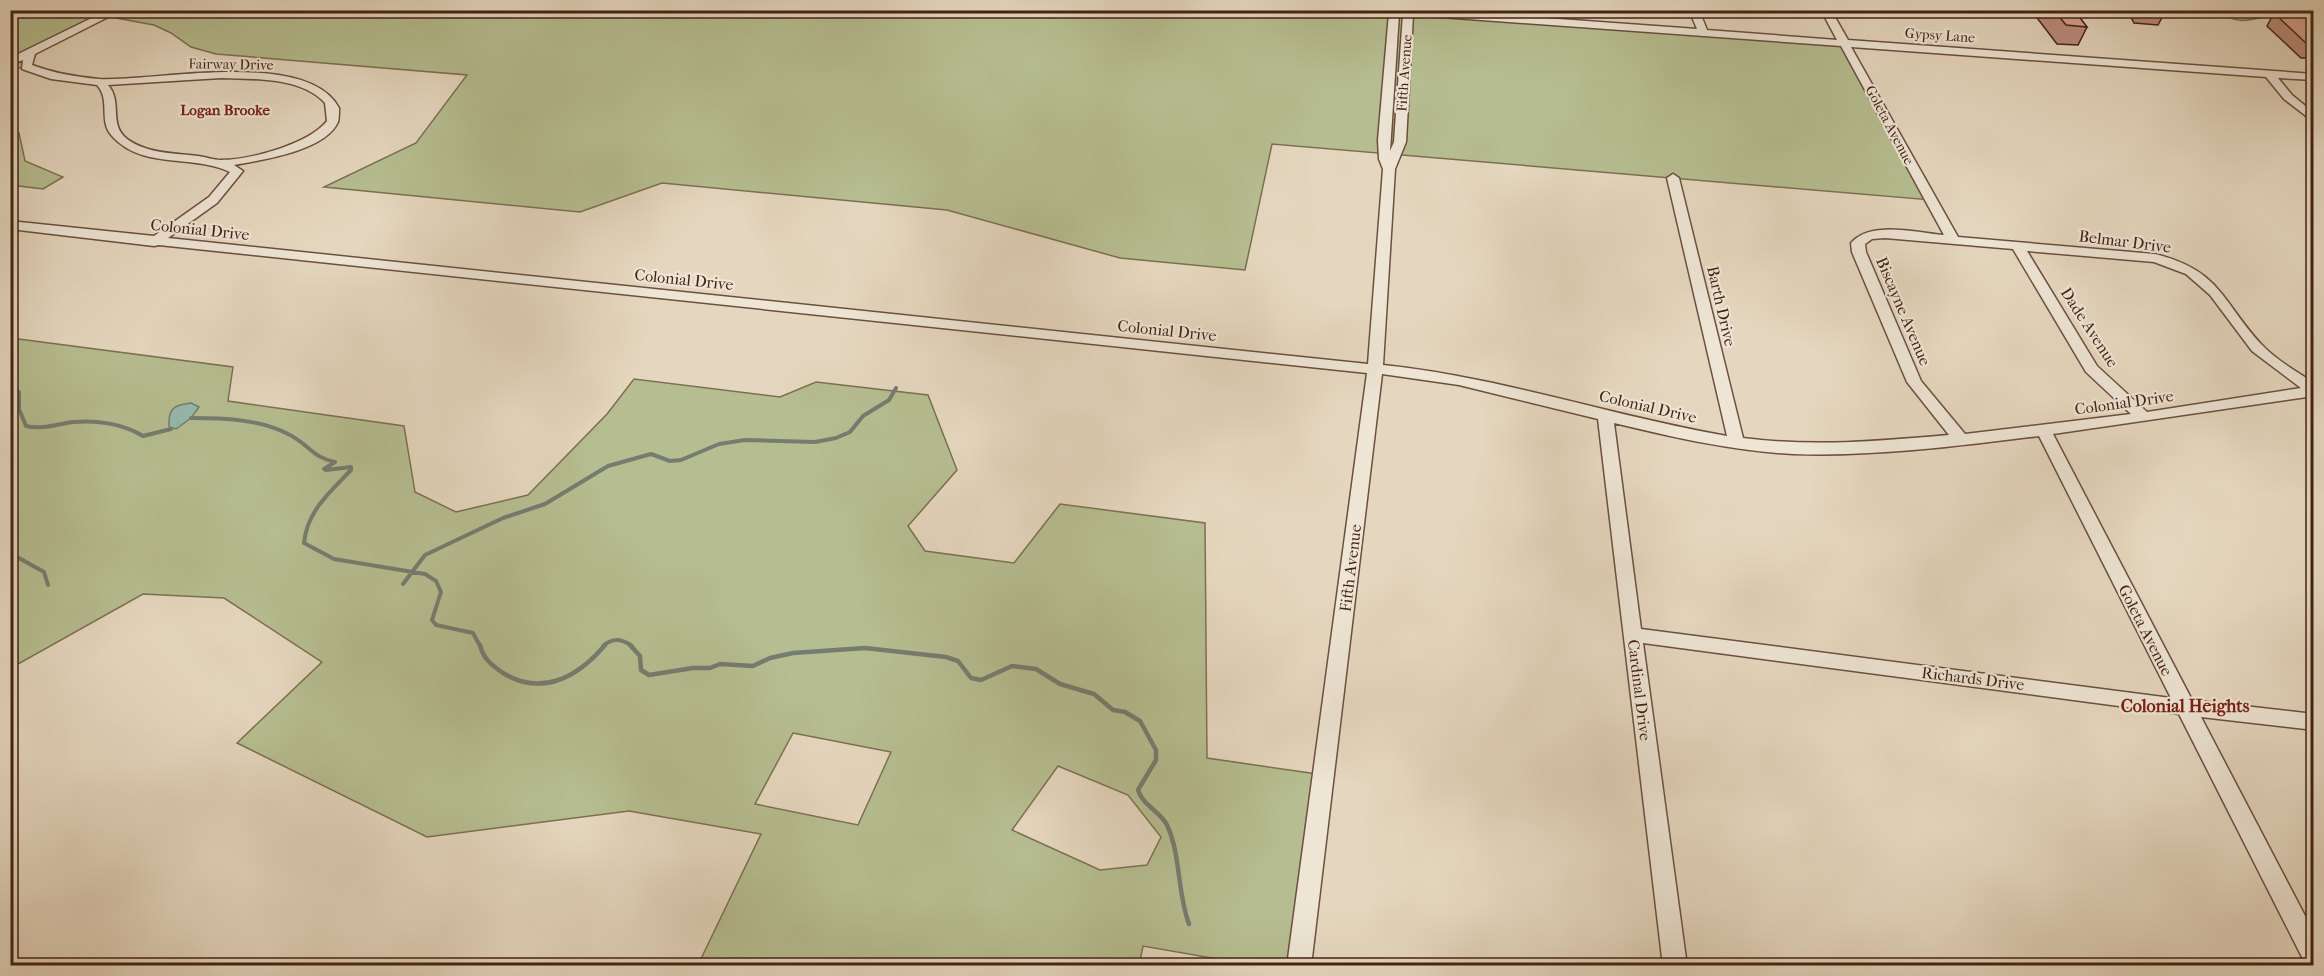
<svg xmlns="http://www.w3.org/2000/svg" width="2324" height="976" viewBox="0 0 2324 976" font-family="'IM FELL French Canon',serif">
	<rect width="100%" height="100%" fill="#e5d7bf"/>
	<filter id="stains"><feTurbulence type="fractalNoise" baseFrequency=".00333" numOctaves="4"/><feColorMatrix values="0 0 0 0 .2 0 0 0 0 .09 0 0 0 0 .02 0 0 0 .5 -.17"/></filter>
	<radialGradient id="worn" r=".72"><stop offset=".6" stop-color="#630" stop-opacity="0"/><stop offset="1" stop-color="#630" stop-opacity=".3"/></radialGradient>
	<path fill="#b6be91" stroke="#7c7052" stroke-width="1.5" fill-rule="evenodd" d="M1385 10 1845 43 1931 200 1272 144 1245 270 1120 258 947 210 662 183 580 212 324 187 416 143 467 75 216 54 191 47 171 33 154 25 105 16 31 51 26 67 11 69 10 11Z
		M2220 11H2313V19L2258 16 2259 18C2243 22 2233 22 2220 11Z
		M19 133 25 161 63 177 43 189 11 185V134Z
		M11 338 233 367 228 401 404 426 415 492 456 512 528 495 607 414 634 379 780 397 816 382 928 395 957 470 908 526 925 551 1014 563 1060 504 1205 523 1207 758 1324 775 1299 965H1252L1143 946 1139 966 698 965 761 834 629 811 427 837 237 743 322 662 224 598 143 594 11 668ZM793 733 891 752 858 825 755 804ZM1058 766 1128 795 1161 837 1147 865 1100 870 1012 830Z"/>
	<path fill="#96baae" stroke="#757d70" stroke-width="1.5" d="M191 403 199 407 191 418 176 429 169 427C168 409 173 405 191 403Z"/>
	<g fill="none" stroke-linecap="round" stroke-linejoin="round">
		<path stroke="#757d70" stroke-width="4" d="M10 388 19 392V409L26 426C41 430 58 424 73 422 97 420 123 424 143 436L171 429
			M191 418C223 418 259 419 288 434 309 444 311 457 335 462L324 469 326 470 351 467V470C330 492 307 511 304 543L334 559 425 574 436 581 441 592 432 620 436 625 473 633 480 646
			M10 553 44 572 48 585
			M403 584 425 555 503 518 545 504 608 466 651 454 670 461 681 460 719 444 745 440 815 442 836 438 850 432 863 416 889 400 896 388
			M603 646C613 637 622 639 632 646"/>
		<path stroke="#757d70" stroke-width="4.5" d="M480 645C483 658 491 665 503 673 542 697 578 677 605 645
			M630 645 640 656 641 670 649 675 693 668H710L720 664 753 666 770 658 793 653 865 648 946 657 958 661 971 678 981 680 1012 666 1036 669 1060 684 1094 694 1113 710 1125 712 1140 721 1156 750V760L1138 790C1143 806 1160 811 1167 825 1181 855 1177 892 1189 924"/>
		<g stroke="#6c4f3f" stroke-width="3">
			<path id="minor" d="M108 10H122L35 54 32 65C53 73 76 77 99 79 154 82 307 48 339 108 339 112 339 118 338 122 325 151 262 160 234 165L243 171 217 203 168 238 1368 364 1383 169 1379 159 1378 140 1389 13 1380 10H1433L1697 29 1689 10H1699L1707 30 1837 40 1821 10H1831L1848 40 2314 74V80L2278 78 2292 95 2314 113V122L2284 99 2266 77 1851 47 1958 237 2155 254C2220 270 2221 300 2261 344 2276 360 2296 371 2314 383V396L2053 434 2192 700 2314 714V730L2201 717 2314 933V966L2306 965 2179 714 1643 643 1687 966H1663L1598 419 1459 385 1382 374 1311 966H1287L1367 373 159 245 154 246 10 229V221L154 236 209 197 230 172C193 154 142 170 112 136 98 121 111 100 97 85L51 79 22 69 23 60 10 65V58ZM1399 14H1403L1394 142 1390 151ZM1413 15 1841 46 1944 235C1917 233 1871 220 1851 243L1852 252 1907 382 1949 435C1880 441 1812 447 1743 438L1679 178 1673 174 1667 178 1727 436C1611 416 1500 377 1383 365L1395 169 1406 142ZM221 78C253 79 302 77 325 103L327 121C309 144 250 160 221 160 214 160 206 157 198 156 174 153 148 154 127 139 108 124 123 102 108 85ZM1885 238 2013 249 2086 372 2131 414 1965 434 1921 381 1866 252 1865 244 1872 239ZM2027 251 2154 262 2186 274 2210 295 2252 351 2301 388 2147 412 2097 366ZM1614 423C1672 437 1733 451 1793 454 1874 457 1958 446 2039 436L2171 698 1641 629Z"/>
		</g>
		<use href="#minor" fill="#eee5d5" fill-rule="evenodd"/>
	</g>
	<path fill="#bc8d7f" stroke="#432214" stroke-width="1.5" d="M2031 10H2074L2087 27 2078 45 2057 44Z
		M2127 10H2166L2158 25 2134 23Z
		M2299 11 2313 12V58H2301L2267 26 2274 13 2297 15Z"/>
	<path fill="#dba494" stroke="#432214" stroke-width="1.5" d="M2054 10H2074L2087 27 2066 25Z
		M2299 11 2313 12V45H2308L2274 13 2304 15Z"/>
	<g text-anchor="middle" stroke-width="4.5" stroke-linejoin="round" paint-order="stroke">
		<g font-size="14" fill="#432214" stroke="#eee5d5">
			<text transform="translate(1940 35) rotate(4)" y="5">Gypsy Lane</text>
			<text transform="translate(231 64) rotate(1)" y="5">Fairway Drive</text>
			<text transform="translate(1404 73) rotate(-86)" y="5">Fifth Avenue</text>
			<text transform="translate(1890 125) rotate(62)" y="5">Goleta Avenue</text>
		</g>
		<g font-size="15" font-weight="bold" fill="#7a1f14" stroke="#eee5d5">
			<text x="225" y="115">Logan Brooke</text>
		</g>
		<g font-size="16" fill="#432214" stroke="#eee5d5">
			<text transform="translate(200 229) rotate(6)" y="6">Colonial Drive</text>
			<text transform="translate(2125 241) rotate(7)" y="6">Belmar Drive</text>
			<text transform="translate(684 279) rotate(6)" y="6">Colonial Drive</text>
			<text transform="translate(1722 306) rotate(77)" y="6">Barth Drive</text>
			<text transform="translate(1904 311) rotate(67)" y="6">Biscayne Avenue</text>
			<text transform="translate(2090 327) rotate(57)" y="6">Dade Avenue</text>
			<text transform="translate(1167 330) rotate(6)" y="6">Colonial Drive</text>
			<text transform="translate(2124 402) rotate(-8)" y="6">Colonial Drive</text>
			<text transform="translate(1648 406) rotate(13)" y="6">Colonial Drive</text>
			<text transform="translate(1350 568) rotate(-83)" y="6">Fifth Avenue</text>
			<text transform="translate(2146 630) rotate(63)" y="6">Goleta Avenue</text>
			<text transform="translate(1973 678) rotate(7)" y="6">Richards Drive</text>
			<text transform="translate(1640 690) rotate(83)" y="6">Cardinal Drive</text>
		</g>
		<g font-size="18" font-weight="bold" fill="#7a1f14" stroke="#eee5d5">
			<text x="2185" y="712">Colonial Heights</text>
		</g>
	</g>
	<rect width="2324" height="976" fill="none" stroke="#e5d7bf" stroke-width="36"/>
	<rect x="12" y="12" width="2300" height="952" fill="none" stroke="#432214" stroke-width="3"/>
	<rect x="18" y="18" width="2288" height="940" fill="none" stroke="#432214" stroke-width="1.5"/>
	<rect width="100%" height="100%" filter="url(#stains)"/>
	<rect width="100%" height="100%" fill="url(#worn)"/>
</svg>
